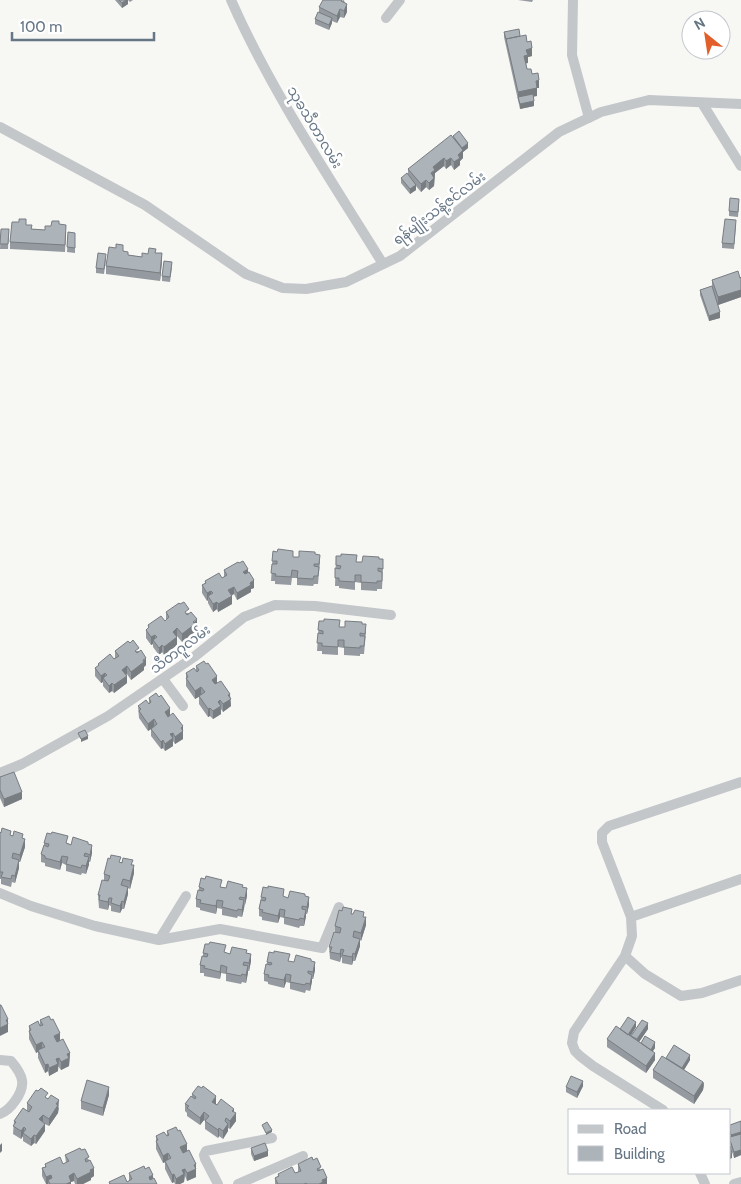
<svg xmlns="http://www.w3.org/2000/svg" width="741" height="1184" viewBox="0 0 741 1184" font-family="Cabin,'Noto Sans Myanmar',sans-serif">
	<rect width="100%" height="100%" fill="#f7f7f4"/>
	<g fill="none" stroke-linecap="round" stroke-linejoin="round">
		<path stroke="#c3c7ca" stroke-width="10" d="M231 0C272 93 330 178 383 264
			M573 0 572 55 589 118
			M386 18 400 0
			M702 103 741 166
			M0 127 145 205 246 274 283 288 306 289 346 282 400 256 559 132 601 112 649 100 741 104
			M163 679 183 706
			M0 773 22 764 108 716 194 657 244 617 275 605 315 606 391 615
			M741 782 609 826 602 833V842L631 917 741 879
			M0 893 31 906 95 926 159 940 220 929 322 948 339 907
			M631 917 632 936 625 956 574 1032 572 1043 575 1051 580 1056 593 1066 663 1110
			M159 940 186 896
			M625 956 645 974 681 996 702 993 741 980
			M0 1060 11 1061C23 1075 27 1085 15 1101 11 1107 7 1111 0 1114
			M700 1173 705 1184
			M218 1184 205 1159 204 1155 206 1151 272 1138
			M238 1184 303 1156
			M734 1184 741 1182"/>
	</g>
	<path fill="#949a9f" d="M115 0H133L130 2 128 0V4L122 8Z
		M344 0 347 12 344 18 340 17 337 23 332 21V23L329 30 315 24V19L319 12V7Z
		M518 0H533L532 2Z
		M504 32 520 36 527 42 532 56 528 57V63H526L527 69 532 74 539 88H537V96H533L534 106 520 109 504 37Z
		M453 137 468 148 463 152V158L460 161V165L454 170 451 165 446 169 444 166 435 173 434 186 429 190 426 187 421 192 416 186V190L410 194 401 183V178L408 175V169Z
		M739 204 738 217 729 216V211Z
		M26 225 32 229 45 230 51 226 59 225 66 233 65 252 10 249V242Z
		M736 225 734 249 722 248V243Z
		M1 229H9L8 249H0Z
		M68 232 75 233V253L67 252Z
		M123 251 128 255 142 257 148 254 156 253 162 261 160 281 106 274V266Z
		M106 259 104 274 96 273V268Z
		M172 267 170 282 162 281V276Z
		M741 277V297L718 305 720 318 709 321 700 295V290L712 287V280Z
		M273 551 293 557H299L315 554 320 562 318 584H314L313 586 297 585V578H292L291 585 275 584V581H271Z
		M336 556 357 562H362L379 559 383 567 382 589H377V591L361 590V583L355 582V590L339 588V586H335Z
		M224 570 248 573 254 588 251 589V592L237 600 234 594 232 595V604L218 612 217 609 213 612 208 603V600L207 601 202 593V585L205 583V581L222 578 224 577Z
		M166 612 189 613 197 627 195 629V632L182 642 177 636 176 637 177 645 164 655 162 652 159 655 153 647V644L151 645 146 638V630L148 628V625L166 620Z
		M319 621 340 627H345L362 624 366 632 364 654H360V656L344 655V648L338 647V655L322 654V651H317Z
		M115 651H139L146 665 144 667V670L131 680 127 674 126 675 127 683 114 693 112 691 109 693 103 686V682L101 683 95 676V668L98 666V664L115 658Z
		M196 666 217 683 230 698 231 706 223 712 221 709V714L213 719 210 716 208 717 199 704V697L195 699 186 686V673L196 671Z
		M149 698 170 715 183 730V739L175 744 173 741V746L165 751 163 748 161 749 151 736V729L148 731 139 718 138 706 149 703Z
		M0 777 22 799 4 807 0 798Z
		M0 832 23 839 25 847 20 862H19V868L15 883 12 882 11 887 1 884V879H0Z
		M44 843H68L71 845 88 844 92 853 90 862H89L86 874 82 873 81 875 66 871V865L62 863 60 870 45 866V863L41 862V854L44 846Z
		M121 862 133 865 134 873 130 889 128 888V894L124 909H122L120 913 111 911V906L109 905 108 910 99 908 98 895 104 880V874Z
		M199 887H222L226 888 243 887 247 896 242 917 238 916 237 918 222 915V909L217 908 216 914 200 910V908L196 907V899L199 890Z
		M261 897H284L288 898 305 897 309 905 307 914H306L304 926H300L299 928 284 924V918L280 917 278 923 262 920V917L259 916V909Z
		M352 914 364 917 366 925 361 941 360 940V946L355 961H353L352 965 342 963V958L341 957 340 962 330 959 329 947 335 932V926Z
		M203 953H226L230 954 247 953 251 961 249 971H248L246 983 242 982 241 984 226 981V974L221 973 220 979 204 976V973H200V965L203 956Z
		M311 961 315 970 313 979H312L310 991 306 990 305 993 290 989V983L286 982 284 988 268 984V982L264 981V974L267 965V962H294Z
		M40 1020 60 1040 70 1053 69 1066 61 1070 58 1066V1071L49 1076 48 1071 45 1073 38 1058V1051L36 1053 29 1039V1026H40Z
		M636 1027 630 1036 631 1037V1036L648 1029 639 1042 655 1048 653 1051 655 1060 646 1073 607 1047V1039L620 1029Z
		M666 1058 690 1060 684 1070 704 1085 703 1090 694 1104 653 1078V1070Z
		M583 1086 577 1098 566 1092V1087Z
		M192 1094 234 1112 236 1121 230 1129 228 1128V1131L223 1139 219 1136 218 1138 205 1129V1121L204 1120 200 1125 187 1116V1113L185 1111V1104L192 1097Z
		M109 1095 103 1116 81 1109V1101Z
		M48 1098 59 1108 58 1113 49 1126 45 1124V1131L36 1144 34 1143 31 1146 23 1141V1136L21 1139 13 1134 14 1121 27 1110V1103Z
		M741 1121V1155L734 1158 730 1145V1125Z
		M167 1131 187 1151 196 1164V1177L187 1181 185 1176 184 1182 180 1184H175L174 1182 172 1183 165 1169V1162L163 1163 156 1149V1136H167Z
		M251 1148 268 1156 254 1161 251 1154Z
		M81 1150 89 1160 94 1176 91 1178V1180L83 1184H75L74 1181 71 1182V1184H46L42 1176V1168L45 1167V1164H63L66 1163 65 1155Z
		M313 1160 321 1170 327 1184H275V1178L278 1176V1174L295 1173 298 1172V1164Z
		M145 1169 157 1184H109V1182H127L129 1181V1173Z"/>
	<path fill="#787d82" d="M126 0H128V4L122 8V3Z
		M347 4V12L344 18V11Z
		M340 9V17L337 23V16Z
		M332 18V23L329 30V25Z
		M532 48V56L528 57V63L524 64V56L526 50Z
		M539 80V88H537V96L519 100 518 97V100V92L536 81Z
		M534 101V106L520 109V104Z
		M468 143V148L463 152V158L460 161V165L454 170V162L458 155 462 151V148Z
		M444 158V166L435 173 434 186 429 190V183L433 167Z
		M451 158V165L446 169V161Z
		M426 180V187L421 192V184Z
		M416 185V190L410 194V189Z
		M162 253V261L160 281V273Z
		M741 290V297L718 305V297Z
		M720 312V318L709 321V316Z
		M248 569V577L243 580V572Z
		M254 580V588L251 589V592L237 600V593Z
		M234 587V594L228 597V590Z
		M211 591V598L208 596V600L207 601V593Z
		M232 596V604L218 612V604Z
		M217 602V609L213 612V604Z
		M197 619V627L195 629V632L182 642V634Z
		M177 628V636L173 639V632Z
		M155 635V642L153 640V644L151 645V637Z
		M177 637V645L164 655V647Z
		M162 645V652L159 655V648Z
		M146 658V665L144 667V670L131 680V672Z
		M127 666V674L122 678V670Z
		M105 673V680L103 678V682L101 683V676Z
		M127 676V683L114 693V685Z
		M217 676V683L212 687V680Z
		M112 683V691L109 693V686Z
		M201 687V695L195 699V691Z
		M230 694 231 706 223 712V704L228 695Z
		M220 700 221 714 213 719V711L218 702Z
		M170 708V716L165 720V712Z
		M210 708V716L208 717V709Z
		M154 719V727L148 731V724Z
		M183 726V739L175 744V737L181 728Z
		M173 733V746L165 751V744L170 734Z
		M88 736V739L81 742V739Z
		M163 740V748L161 749V742Z
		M22 792V799L4 807V799Z
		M25 839V847L20 862V855Z
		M92 845V853L90 862V855Z
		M62 856V863L60 870V862Z
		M89 857V865L86 874V866Z
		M19 860V868L15 883V876Z
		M134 865V873L130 889V881Z
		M128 887V894L124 909V902Z
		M247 888V896L245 905V898Z
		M309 897V905L307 914V907Z
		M109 898V905L108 910V902Z
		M217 900V908L216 914V906Z
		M244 900V908L242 917V910Z
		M122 901V909L120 913V906Z
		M280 909V917L278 923V916Z
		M306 910V917L304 926V919Z
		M366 917V925L361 941V933Z
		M360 939V946L355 961V954Z
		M341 949V957L340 962V954Z
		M353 953V961L352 965V957Z
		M251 954V961L249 971V963Z
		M315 962V970L313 979V972Z
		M221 965V973L220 979V972Z
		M248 966V973L246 983V975Z
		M286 974V982L284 988V980Z
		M312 975V982L310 991V984Z
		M8 1019V1032L0 1036V1028L6 1020Z
		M636 1022V1027L628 1040V1035Z
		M648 1023V1029L637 1045V1039Z
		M60 1033V1041L54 1044V1036Z
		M42 1042V1050L36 1053V1045Z
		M655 1042V1048L650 1055V1050Z
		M70 1053 69 1066 61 1070V1062L67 1054Z
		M655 1053V1060L646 1073V1066Z
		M690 1055V1060L682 1073V1068Z
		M59 1058 58 1071 49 1076V1068L56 1059Z
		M48 1064V1071L45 1073V1065Z
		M583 1081V1086L577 1098V1092Z
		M703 1082 704 1083 703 1090 694 1104V1096Z
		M109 1087V1095L103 1116V1108Z
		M216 1096V1104L212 1109V1102Z
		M59 1100 58 1113 49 1126V1119L56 1104Z
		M234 1109V1116L236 1113V1121L230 1129V1121L232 1111Z
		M204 1112V1120L200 1125V1118Z
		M43 1115V1122L39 1119Z
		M45 1124V1131L36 1144V1136Z
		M228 1124V1131L223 1139V1131Z
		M24 1127V1134L23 1133V1136L21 1139V1131Z
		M219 1128V1136L218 1138V1130Z
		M272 1130V1132L266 1135V1133Z
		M741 1132V1137L731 1140V1135Z
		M34 1135V1143L31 1146V1139Z
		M2 1143V1151L0 1153V1145Z
		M187 1144V1152L180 1155V1147Z
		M741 1150V1155L734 1158V1152Z
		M268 1151V1156L254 1161V1156Z
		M168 1153V1161L163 1163V1156Z
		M732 1153V1158L730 1159V1154Z
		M196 1164V1177L187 1181V1173L194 1165Z
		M94 1168V1176L91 1178V1180L83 1184H77V1179Z
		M185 1169 184 1182 180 1184H176V1179L182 1170Z
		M74 1173V1181L71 1182V1184H66L69 1176Z
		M174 1174V1182L172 1183V1175Z
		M51 1175V1183L48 1180V1184H46V1177Z
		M153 1175V1183L151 1184 149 1177Z
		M327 1178V1184H319L322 1180Z"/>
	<path fill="#acb3b9" stroke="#787d82" d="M119 0H126L122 3Z
		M323 0H342L341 1 347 4 344 11 340 9 337 16 319 7Z
		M318 12 332 18 329 25 315 19Z
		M519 29 520 36 506 39 504 32Z
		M526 35 527 42 531 41 532 48 526 50 528 55 524 56 527 69H531L532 74 538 73 539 80 536 81 537 88 518 92 506 39Z
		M533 94 534 101 520 104 518 97Z
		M459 131 468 143 462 148 453 136Z
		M451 135 463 150 458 155 460 158 454 162 451 158 446 161 444 158 433 167 435 170 431 173 434 178 429 183 426 180 421 184 408 169Z
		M407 173 416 185 410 189 401 178Z
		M730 198 739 199 738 212 729 211Z
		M19 219H26V225H32L31 229 45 230V226H51L52 221H59V224L66 225 65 245 10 242 12 222H19Z
		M725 219 736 220 734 244 722 243Z
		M1 229H9L8 244H0Z
		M68 232 75 233V248L67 247Z
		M116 244 123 245V251L128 252V255L142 257V253L148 254 149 248 156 249 155 253H162L160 273 106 266 109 247 116 248Z
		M98 253 106 254 104 269 96 268Z
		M164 261 172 262 170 277 162 276Z
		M738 271 740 278 741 277V290L718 297 712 280Z
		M712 286 720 312 709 316 700 290Z
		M278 549 293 551V557H299V551L315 552V554L320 555 319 564H314V566L319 567 318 576H314L313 579 297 578 298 571 292 570 291 577 275 576 276 574 271 573 272 564H277V561H272L273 551 277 552Z
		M341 554 357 555 356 562H362L363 556 379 557V559H383V569L378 568V571L382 572V581H377V583L361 582V575H355V582L339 581V578H335V568L340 569 341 566 336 565V556H341Z
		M243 561 248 569 243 572 245 574 249 572 254 580 250 583 251 585 237 593 234 587 228 590 232 596 218 604 217 602 213 604 208 596 213 593 211 591 207 593 202 585 206 583 205 581 219 573 222 578 227 575 224 570 238 562 239 563Z
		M184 602 189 609 185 612 187 615 191 612 197 619 193 622 195 624 182 634 177 628 173 632 177 637 164 647 162 645 159 648 153 640 157 637 155 635 151 637 146 630 149 627 148 625 161 616 165 621 169 617 166 612 179 603 180 604Z
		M324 619 340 620 339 627H345V621L362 622V624H366L365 634 360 633V636H365L364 646H360V648L344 647V640H338V647L322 646V643H317L318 633 323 634V631L318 630 319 621H324Z
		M133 640 139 648 135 651 137 653 141 650 146 658 143 660 144 662 131 672 127 666 122 670 127 676 114 685 112 683 109 686 103 678 107 675 105 673 101 676 95 668 99 665 98 664 110 654 114 659 119 656 115 651 128 641 130 643Z
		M204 661 206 664 208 663 217 676 212 680 215 684 221 681 230 694 228 695 231 699 223 704 220 700 218 702 221 706 213 711 210 708 208 709 199 696 205 692 201 687 195 691 186 678 188 677 186 673 194 668 197 672 199 670 196 666Z
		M156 693 159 697 161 695 170 708 165 712 168 717 173 713 183 726 181 728 183 731 175 737 173 733 170 734 173 738 165 744 163 740 161 742 151 729 157 724 154 719 148 724 139 711 141 709 138 706 146 700 149 704 151 702 149 698Z
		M85 730 88 736 81 739 78 733Z
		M14 772 22 792 4 799 0 790V777Z
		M2 828 11 831 10 835 13 836 14 831 23 834 22 838 25 839 20 855 13 853 12 858 19 860 15 876 12 875 11 879 1 877 3 872H0V832L1 833Z
		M52 832 68 836 66 843 71 845 73 837 88 842V844L92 845 90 855 85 853 84 856 89 857 86 866 82 865 81 868 66 864 68 857 62 856 60 862 45 858V856L41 854 44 845 48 847 49 844 44 843 47 833 51 834Z
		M111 855 121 857 119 862 122 863 123 858 133 860 131 865H134L130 881 123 879 121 885 128 887 124 902 122 901 120 906 111 903 112 898H109L108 902 99 900 100 895H98L102 880 108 881 110 876 104 874 108 858 110 859Z
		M206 876 222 880 220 887 226 888 228 881 243 885 242 887 247 888 245 898 240 897 239 899 244 900 242 910 238 909 237 911 222 907 223 901 217 900 216 906 200 903 201 900 196 899 198 890 203 891 204 889 199 887 201 878 205 879Z
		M268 886 284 889 283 896 288 898 290 891 305 894V896L309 897 307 907 302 906V909L306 910 304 919 300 918 299 920 284 917 285 910 280 909 278 916 262 912 263 910 259 909 261 900 265 901 266 898 261 897 263 887 268 888Z
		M343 907 352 909 351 914H353L355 910 364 912 363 917H366L361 933 354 931 353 937 360 939 355 954 353 953 352 957 342 955 344 950 341 949 340 954 330 952 332 947H329L334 932 340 933 341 928 335 926 339 910 342 911Z
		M210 942 226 945 224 952 230 954 232 947 247 950 246 953 251 954 249 963 244 962 243 965 248 966 246 975 242 974 241 976 226 973 227 967 221 965 220 972 204 968 205 966 200 965 202 956 207 957 208 954 203 953 205 944H209Z
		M274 951 290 954 288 961 294 962 296 955 311 959V961L315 962 313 972 308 971V973L312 975 310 984 306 983 305 985 290 982 291 975 286 974 284 980 268 977 269 975 264 974 266 964 271 965 272 963 267 962 269 952 274 953Z
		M0 1005H1L8 1019 6 1020 8 1024 0 1028Z
		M49 1016 51 1020 53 1019 60 1033 54 1036 57 1042 63 1039 70 1053 67 1054 69 1058 61 1062 59 1058 56 1059 58 1064 49 1068 48 1064 45 1065 38 1050 45 1047 42 1042 36 1045 29 1031 31 1030 29 1026 38 1021 40 1026 43 1025 40 1020Z
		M628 1017 636 1022 628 1035 620 1029Z
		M642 1020 648 1023 637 1039 631 1036Z
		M616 1026 655 1053 646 1066 607 1039Z
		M645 1036 655 1042 651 1050 641 1043Z
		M674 1045 690 1055 682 1068 666 1058Z
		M662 1056 703 1082 694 1096 653 1070Z
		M571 1076 583 1081 577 1092 566 1087Z
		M87 1080 109 1087 103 1108 81 1101Z
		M198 1086 202 1088 203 1086 216 1096 212 1102 217 1105 221 1099 234 1109 232 1111 236 1113 230 1121 226 1118 225 1121 228 1124 223 1131 219 1128 218 1130 205 1121 209 1116 204 1112 200 1118 187 1108 189 1106 185 1104 191 1096 195 1099 196 1097 192 1094Z
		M41 1088 48 1093 45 1097 48 1099 51 1095 59 1100 56 1104 58 1105 49 1119 43 1115 39 1119 45 1124 36 1136 34 1135 31 1139 23 1133 26 1129 24 1127 21 1131 13 1126 16 1122 14 1121 23 1108 29 1112 32 1107 27 1103 36 1090 38 1091Z
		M741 1121V1132L731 1135 730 1131V1125Z
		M267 1122 272 1130 266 1133 262 1125Z
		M176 1127 178 1131 180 1130 187 1144 180 1147 183 1153 189 1150 196 1164 194 1165 196 1169 187 1173 185 1169 182 1170 184 1174 176 1179 174 1174 172 1175 165 1161 171 1158 168 1153 163 1156 156 1141 158 1140 156 1136 164 1132 167 1136 169 1135 167 1131Z
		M741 1134V1150L734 1152 730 1140V1137Z
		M265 1143 268 1151 254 1156 251 1148Z
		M730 1146 732 1153 730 1154Z
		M80 1148 81 1150 85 1149 89 1157 85 1159 86 1162 90 1160 94 1168 90 1170 91 1172 77 1179 74 1173 69 1176 71 1182 66 1184H50L48 1180 52 1178 51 1175 46 1177 42 1168 46 1167 45 1164 60 1157 63 1164 69 1161 65 1155Z
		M312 1157 313 1160 317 1158 321 1167 317 1169 318 1171 323 1169 327 1178 322 1180 323 1182 319 1184H307L306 1183 304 1184H278L275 1178 279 1176 278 1174 292 1167 295 1173 301 1171 298 1164Z
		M144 1166 145 1169 149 1167 153 1175 149 1177 150 1180 154 1178 157 1184H110L109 1182 124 1175 127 1182 132 1179 129 1173Z"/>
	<g text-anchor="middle" stroke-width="5" stroke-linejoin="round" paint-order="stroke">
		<g font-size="14" fill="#667685" stroke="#fff">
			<text transform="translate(315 127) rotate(59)" y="5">သုခသီတာလမ်း</text>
			<text transform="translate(439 208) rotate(-37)" y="5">ရန်မျိုးသန့်ဇင်လမ်း</text>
			<text transform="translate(180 649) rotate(-37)" y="5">သီတဂူလမ်း</text>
		</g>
	</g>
	<rect x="568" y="1109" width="162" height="65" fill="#ffffff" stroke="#c2c8ce"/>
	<rect x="578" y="1125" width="25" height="8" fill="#c3c7ca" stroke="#c2c8ce"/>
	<text x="614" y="1134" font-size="15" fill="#667685">Road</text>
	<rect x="578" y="1146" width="25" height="15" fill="#acb3b9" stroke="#c2c8ce"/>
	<text x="614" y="1159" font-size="15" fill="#667685">Building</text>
	<g transform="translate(706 35) rotate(330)"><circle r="24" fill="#ffffff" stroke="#c2c8ce"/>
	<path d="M0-4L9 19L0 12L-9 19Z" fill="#e25f29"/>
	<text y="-8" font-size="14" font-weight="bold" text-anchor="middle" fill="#667685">N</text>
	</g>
	<path d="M12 32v8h142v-8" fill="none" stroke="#667685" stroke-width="2.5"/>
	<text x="20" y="32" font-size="15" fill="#667685" stroke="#ffffff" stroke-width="4" paint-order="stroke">100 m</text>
</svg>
